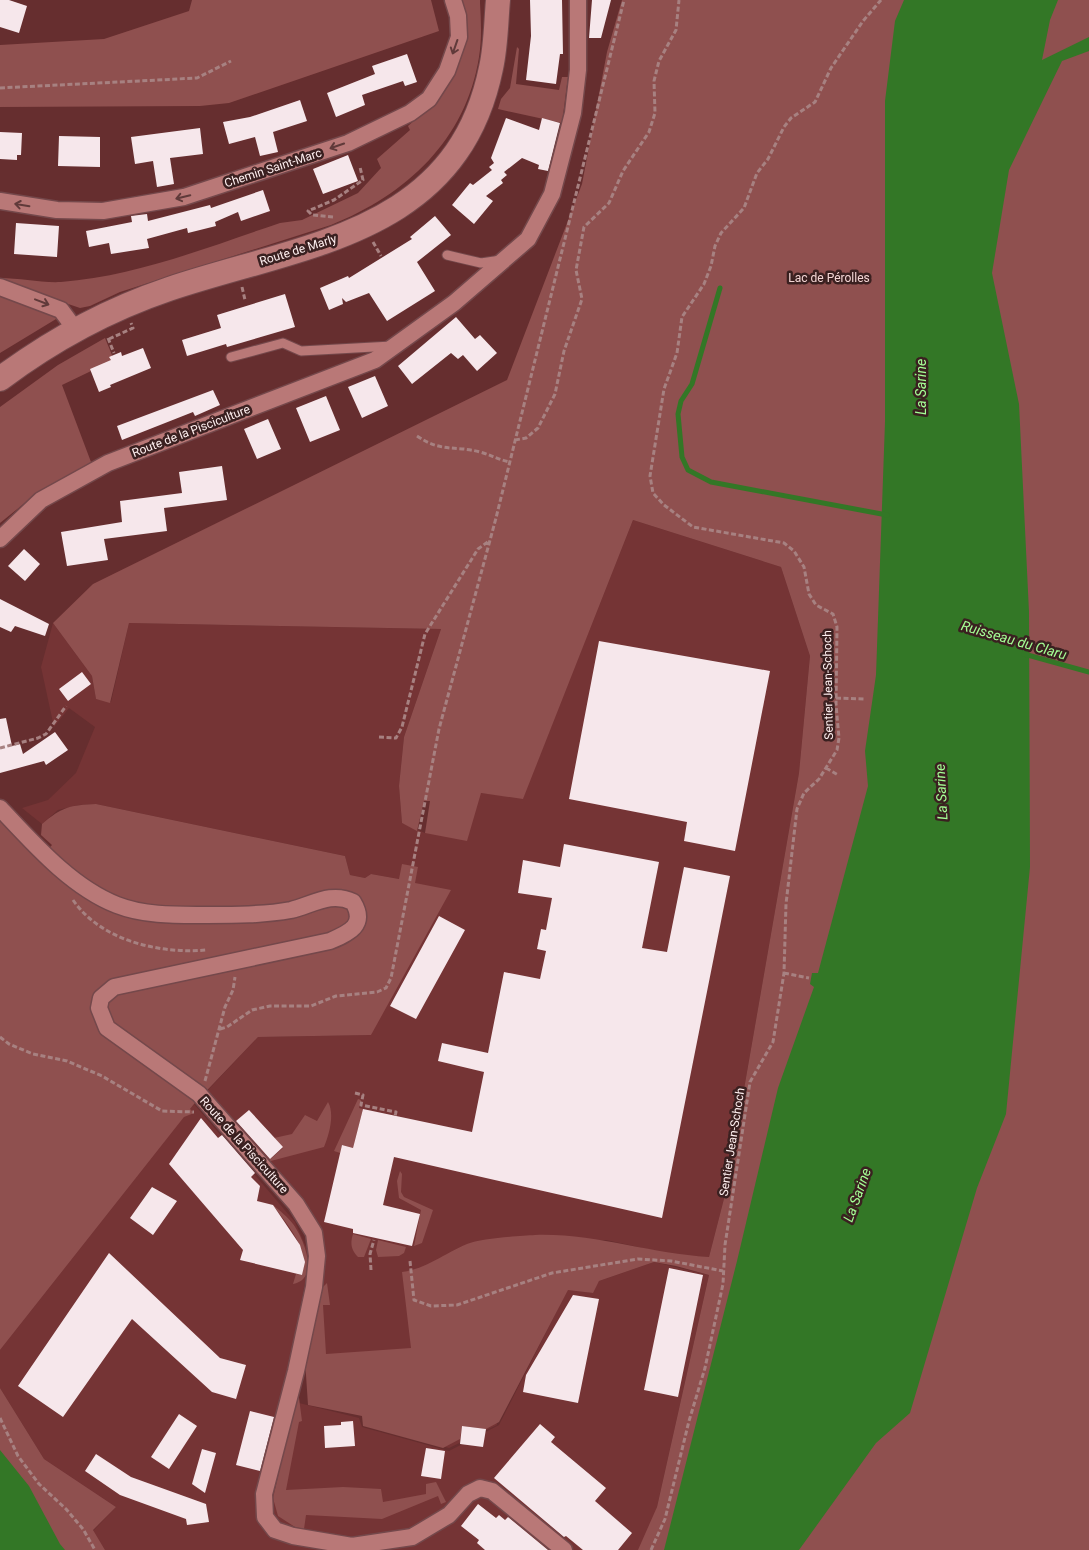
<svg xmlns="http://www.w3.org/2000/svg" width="1089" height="1550" viewBox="0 0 1089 1550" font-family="Roboto,sans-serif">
	<rect width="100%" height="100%" fill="#662e2f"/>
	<path fill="#753435" d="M633 520 781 567 810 656 799 773 727 1187 709 1257 679 1256 606 1240 469 1243 497 1425 449 1448 366 1425 364 1415 311 1401 323 1258 304 1205 207 1091 258 1037 371 1035 418 867 399 879 371 874 365 878 350 875 345 856 96 804 79 805 58 810 42 824 22 808 48 800 76 773 95 727 69 708 54 727 41 667 53 623 92 676 96 699 111 702 129 623 441 629 404 737 399 786 402 823 425 833 481 793 523 798Z
		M194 1104 295 1222 310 1256 283 1399 359 1418 362 1427 449 1451 499 1425 568 1289 592 1293 599 1281 654 1262 709 1275 652 1529 644 1550H105L93 1531 116 1507 44 1459 0 1388V1350Z"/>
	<path fill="#8f504f" d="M192 0H431L439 31 229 103 200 106 0 107V45L104 39 189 11Z
		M459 0H480V3C481 21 482 39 479 57 466 140 406 195 331 225L120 292 90 306 80 308 0 281V278C20 278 41 283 61 282 137 276 208 247 280 223L302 220 358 193 381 168 377 159 410 130 408 126 434 103 453 73Z
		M622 0H1089V1550H638L657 1507 709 1275 676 1266 654 1262 599 1281 593 1293 568 1290 499 1422 486 1429 462 1426 460 1439 443 1448 363 1426 362 1416 308 1405 305 1360 323 1287 327 1283 330 1305H323L326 1354 411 1348 402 1272C426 1269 445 1253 467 1244 481 1238 520 1236 535 1235 595 1233 650 1254 709 1257L727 1187 799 773 810 656 781 567 633 520 523 799 481 793 467 841 425 833 430 801H424L417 831 402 823 399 786 404 737 441 629 129 623 110 703 96 699 92 676 53 623 93 584 507 380 582 184 607 52Z
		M517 47 519 49 516 84 559 90 562 77H568L562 123 498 109 501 99 510 88Z
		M0 294 61 316 0 353Z
		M105 338 114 360 62 385 91 462 52 490 42 489 0 523V407L58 365Z
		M96 804 345 856 350 875 365 878 371 874 399 879 402 864 418 867 415 883 451 890 371 1035 258 1037 194 1104 190 1109 194 1113 184 1117 0 1350V820L41 857 52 845 41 835 42 824C62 807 70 805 96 804Z
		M358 1099 361 1100 359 1108 363 1109 353 1148 342 1145 340 1153 334 1151Z
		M328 1102C335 1114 329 1135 324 1147L267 1162 283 1148 274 1138 292 1134 305 1115 317 1121Z
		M400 1171 402 1174 401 1192 404 1197 433 1210 422 1243 414 1246 421 1210 399 1198 397 1181Z
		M273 1205C280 1211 288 1217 293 1224 303 1237 321 1279 293 1284L296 1274 302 1275C309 1247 288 1226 273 1205Z
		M353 1234 371 1239 364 1257H358C351 1249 350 1244 353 1234Z
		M378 1240 406 1247 404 1253 399 1256 378 1257 376 1250Z
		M0 1388 44 1459 116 1507 93 1530 105 1550H0Z
		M298 1390 302 1421 299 1422 286 1490 343 1487 381 1489 383 1502 426 1494V1484L436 1482 446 1502 441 1504 438 1496 382 1519 306 1515 304 1529 295 1527 278 1516 273 1498Z"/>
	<path fill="#337726" d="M904 0H1058L1050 20 1042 60 1089 37V51L1062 61 1009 170 992 273 1019 404 1029 612 1030 867 1006 1114 977 1188 910 1413 876 1443 799 1550H664L737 1261 778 1088 814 987 810 984 812 973H818L868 786 865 751 876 675 885 422V101L895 21Z
		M0 1450 29 1486 60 1544 65 1550H0Z"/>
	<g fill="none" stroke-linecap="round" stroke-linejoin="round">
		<path stroke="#337726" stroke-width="5" d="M720 288 692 384 681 401 678 414 682 457 688 470 711 482 887 515
			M1024 654 1089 672"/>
	</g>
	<path fill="#f6e7eb" d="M0 0H9L27 6 19 33 0 27Z
		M530 0H562L563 54H560L556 84 526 80 531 36Z
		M592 0H611L601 38H589Z
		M407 54 417 82 405 86 403 81 362 95 365 105 336 117 327 93 375 74 372 66Z
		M300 100 307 121 273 132 278 152 260 156 255 137 229 144 223 122 250 117Z
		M506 118 539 130 542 118 560 123 548 171 538 169 539 165 522 158 504 172 507 175 501 180 503 183 486 196 493 201 474 224 452 205 470 183 473 185 492 170 489 167 494 163 491 158Z
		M200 128 203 154 170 158 174 184 157 187 153 161 135 164 131 137Z
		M0 132 22 133 21 155H17V160L0 159Z
		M59 136 100 137V167L58 166Z
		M348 155 358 181 323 194 313 169Z
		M263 190 270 211 241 221 238 212 215 222 216 226 188 233 187 228 147 239 149 248 111 254 109 243 89 247 86 231 132 222 131 216 147 214 148 221 210 205 211 208Z
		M435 216 451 235 417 262 435 291 387 321 369 293 346 302 342 298 343 304 329 310 320 288 348 276 349 278 412 239 410 237Z
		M16 223 59 226 57 257 14 254Z
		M285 294 295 327 227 347 226 344 187 356 182 340 221 328 217 315Z
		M456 317 475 339 480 335 497 353 477 371 463 355 458 359 451 353 412 384 398 366Z
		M143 348 151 368 110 385 111 387 99 392 90 369 111 360 109 357 121 352 122 356Z
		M375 376 388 406 362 418 348 387Z
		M213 390 220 405 195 416 193 412 122 440 117 426Z
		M326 396 340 430 310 442 296 408Z
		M268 419 281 449 257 459 244 429Z
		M222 466 227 500 164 508 167 531 104 539 108 560 67 566 61 532 122 522 120 501 182 493 179 472Z
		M24 549 40 564 25 581 8 566Z
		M0 599 49 624 45 636 15 626 11 632 0 627Z
		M599 641 770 671 735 851 684 841 687 822 569 799Z
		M82 672 91 684 68 701 59 689Z
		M6 718 12 746 20 744 23 754 55 732 68 750 46 765 44 761 0 773V719Z
		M564 844 659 862 642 948 667 952 684 867 730 876 662 1218 394 1157 383 1205 420 1214 412 1246 353 1233V1229L324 1222 342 1145 353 1148 363 1109 472 1132 484 1072 438 1061 442 1043 488 1053 504 972 540 979 546 951 537 949 541 929 546 930 552 898 518 893 523 860 560 867Z
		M439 916 465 930 416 1019 390 1006Z
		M249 1110 283 1147 270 1159 236 1121Z
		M201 1118 218 1138 222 1135 255 1173 251 1177 260 1186 257 1201 273 1205 300 1245 305 1262 302 1275 240 1260 243 1250 169 1164Z
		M152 1187 177 1201 153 1235 130 1218Z
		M109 1253 220 1358 246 1365 236 1399 212 1392 132 1319 63 1417 18 1386Z
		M669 1268 703 1275 678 1397 644 1390Z
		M573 1295 599 1299 578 1403 523 1392 526 1375Z
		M250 1411 274 1417 260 1471 236 1465Z
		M179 1414 197 1426 169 1469 151 1457Z
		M353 1421 355 1446 325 1448 324 1426 341 1425V1422Z
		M540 1424 555 1437 551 1442 606 1488 595 1501 632 1533 618 1550H583L566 1536 564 1537 494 1478Z
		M462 1426 486 1429 483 1447 460 1444Z
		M426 1448 445 1451 441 1479 421 1476Z
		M202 1449 216 1453 205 1493 192 1484Z
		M96 1454 131 1477 206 1504 209 1522 187 1525 186 1519 120 1495 85 1471Z
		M478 1504 496 1518 499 1515 505 1520 508 1517 548 1550H485L477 1543 479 1540 461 1526Z"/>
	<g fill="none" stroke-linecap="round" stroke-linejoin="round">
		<g stroke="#74484b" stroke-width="11">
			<path id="lane" d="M447 255 481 263 501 260
				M231 357 283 343 301 351 392 346"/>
		</g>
		<g stroke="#74484b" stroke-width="19">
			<path id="street" d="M0 201 57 210 103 211 184 197 348 143 410 113 429 99 447 71 459 37 458 16 453 0
				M0 287 61 310 75 329
				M0 539 41 500 108 463 375 360 454 303 528 239 552 194 573 113 578 70V0
				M0 808C33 843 71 887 117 905 145 916 177 915 207 915 234 915 264 915 291 910 312 905 331 891 353 902 367 925 349 933 330 941L114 987 101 998 99 1008 107 1028 199 1094 296 1204 314 1233 317 1256 314 1287 296 1371 264 1494 265 1517 275 1530 293 1536 352 1546 412 1537 449 1515 468 1494 480 1488 492 1491 564 1550"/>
		</g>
		<g stroke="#74484b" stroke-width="26">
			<path id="secondary" d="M0 379C52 340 107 310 169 289 302 244 457 235 491 68 496 46 496 22 498 0"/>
		</g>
		<path stroke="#a78181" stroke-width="3" stroke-dasharray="5 2.5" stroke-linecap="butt" d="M0 88 197 78 231 61
			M333 217 312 215 308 211 334 200 363 180 360 167
			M373 242 381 256
			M242 287 245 300
			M108 338 114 353
			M109 339 133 328 131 323
			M417 436C442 453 454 445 480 452 491 455 499 460 510 462
			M515 440 526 438 538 428 555 394 564 351 582 299 576 270 584 227 609 203 623 171 649 132 655 113 654 81 659 61 676 30 679 0
			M836 698 866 699
			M379 737 396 738 402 727 425 634 478 549 489 541
			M0 748 38 738 46 734 66 706
			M826 768 838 775
			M73 900C101 941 160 954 206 950
			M784 973 809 978
			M220 1029 227 1027 252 1010 270 1006H311L336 996 377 992 386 988 391 978 439 729 496 518 624 0
			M0 1037 9 1044 33 1054 67 1061 102 1076 162 1111 194 1112
			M205 1081 225 1007 233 990 235 977
			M355 1093 363 1095 361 1105 396 1112 395 1116
			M410 1261 414 1300 431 1306 457 1305 552 1273 638 1259 671 1261 723 1271
			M371 1270 370 1254 374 1240
			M0 1418 18 1456 39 1484 66 1509 83 1529 95 1550
			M651 1550 665 1519 689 1421 705 1368 723 1284 725 1245 750 1082 773 1042 784 973 786 904 797 809 804 793 819 779 837 750 839 738 836 705 837 627 833 614 816 605 809 594 804 567 794 551 784 543 693 527 664 505 653 493 650 476 664 389 677 353 682 317 704 284 711 266 715 246 721 233 744 208 757 173 768 159 784 127 791 118 815 102 831 68 863 21 881 0"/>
		<use href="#lane" stroke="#b97877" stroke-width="9"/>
		<use href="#street" stroke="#b97877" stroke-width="16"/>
		<use href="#secondary" stroke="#b97877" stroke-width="24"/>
	</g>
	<defs><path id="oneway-shaft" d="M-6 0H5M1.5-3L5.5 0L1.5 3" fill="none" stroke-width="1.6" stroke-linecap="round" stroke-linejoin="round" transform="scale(1.25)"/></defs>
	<g stroke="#603a3a">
		<use href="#oneway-shaft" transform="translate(455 47) rotate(109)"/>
		<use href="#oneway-shaft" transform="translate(337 146) rotate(161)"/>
		<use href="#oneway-shaft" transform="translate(183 197) rotate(166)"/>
		<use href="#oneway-shaft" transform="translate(22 205) rotate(-171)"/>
		<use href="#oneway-shaft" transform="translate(42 302) rotate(21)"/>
	</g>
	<g text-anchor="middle" stroke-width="5" stroke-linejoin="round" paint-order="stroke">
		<g font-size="12" fill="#feefef" stroke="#3a2020">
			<text transform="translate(273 168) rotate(-18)" y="4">Chemin Saint-Marc</text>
			<text transform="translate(298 250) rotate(-17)" y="4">Route de Marly</text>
			<text transform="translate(191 431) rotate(-21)" y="4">Route de la Pisciculture</text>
			<text transform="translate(828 685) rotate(-91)" y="4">Sentier Jean-Schoch</text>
			<text transform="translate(732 1142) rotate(-81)" y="4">Sentier Jean-Schoch</text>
			<text transform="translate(244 1145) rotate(48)" y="4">Route de la Pisciculture</text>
		</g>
		<g font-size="12" fill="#f4d6d5" stroke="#3a2020">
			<text x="829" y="282">Lac de Pérolles</text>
		</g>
		<g font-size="14" font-style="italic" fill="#a5ff95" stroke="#3a2020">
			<text transform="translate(921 387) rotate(-90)" y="5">La Sarine</text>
			<text transform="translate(1014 640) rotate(16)" y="5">Ruisseau du Claru</text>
			<text transform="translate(941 792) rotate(-93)" y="5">La Sarine</text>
			<text transform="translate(857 1195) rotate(-70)" y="5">La Sarine</text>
		</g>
	</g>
</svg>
